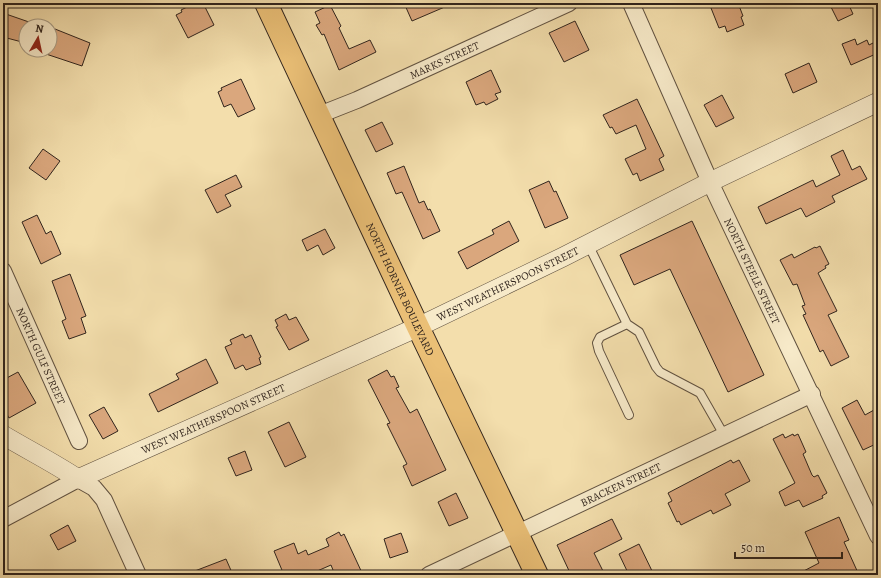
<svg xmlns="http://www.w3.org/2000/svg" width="881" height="578" viewBox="0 0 881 578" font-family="Alegreya,serif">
	<rect width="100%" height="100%" fill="#f3deac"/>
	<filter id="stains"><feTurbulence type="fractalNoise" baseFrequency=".005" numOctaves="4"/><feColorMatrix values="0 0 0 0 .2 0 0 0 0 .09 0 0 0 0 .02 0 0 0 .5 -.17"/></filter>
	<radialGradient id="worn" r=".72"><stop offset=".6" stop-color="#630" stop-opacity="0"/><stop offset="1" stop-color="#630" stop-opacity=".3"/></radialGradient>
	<path fill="#daa77d" stroke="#30241d" d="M195 3H203L214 25 188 38 176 15 182 12 181 10Z
		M404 3H454L412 21Z
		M709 3H738L743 16 741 17 744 25 727 32 725 26 719 28Z
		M829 3H848L853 14 838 21Z
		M330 5 341 26 339 28 349 49 370 40 376 52 339 70 324 34 322 35 316 25 320 23 315 12Z
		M3 13 29 22 27 26H26V30L22 42 3 37Z
		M575 21 589 50 564 62 549 33Z
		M55 29 90 43 82 66 46 54 48 50H50V43Z
		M855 39 857 45 867 40 869 45 873 43 878 53 851 65 842 44Z
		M809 63 817 82 793 93 785 74Z
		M491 70 501 92 495 94 498 99 486 105 484 102 476 105 466 82Z
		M241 79 255 109 238 117 231 104 224 107 218 92 222 90 221 88Z
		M722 95 734 118 716 127 704 105Z
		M637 99 664 156 659 159 664 170 640 181 637 173 633 175 625 159 646 149 636 125 616 134 612 127 610 128 603 115Z
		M382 122 393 144 376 152 365 130Z
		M43 149 60 161 46 180 29 168Z
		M843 150 852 170 860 166 867 179 832 196 835 202 806 217 801 208 766 224 758 207 813 180 816 187 840 175 831 156Z
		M404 166 419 203 424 201 428 210 430 209 440 231 423 239 402 192 396 194 387 173Z
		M236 175 242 187 225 195 231 206 217 213 205 190Z
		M549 181 554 192 556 191 568 218 545 228 529 190Z
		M37 215 46 234 51 231 61 254 41 264 22 222Z
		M509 221 519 241 467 269 458 252 494 234 492 230Z
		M692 221 764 375 728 392 670 269 634 285 620 255Z
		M325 229 335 248 323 255 318 245 307 251 302 240Z
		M820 246 829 264 825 266 826 268 818 273 837 311 828 315 849 357 831 366 823 350 820 352 803 315 806 314 802 306 805 305 797 284 793 285 780 260 792 254 794 258 815 247 816 248Z
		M70 274 86 316 81 318 86 333 69 339 62 321 66 319 52 281Z
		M286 314 289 320 296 317 309 340 289 350 276 327 278 326 275 320Z
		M243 334 245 338 251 335 261 357 259 358 261 364 246 370 243 365 235 369 225 347 232 344 230 340Z
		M206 359 218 383 158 412 149 394 179 379 176 374Z
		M387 370 391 377 394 376 399 387 396 388 410 413 417 409 446 470 412 486 403 466 407 464 387 424 390 423 368 380Z
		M18 372 36 403 9 418 3 407V380Z
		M857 400 865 415 874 410 878 418V443L863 450 842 408Z
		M104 407 118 431 103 439 89 415Z
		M289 422 306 457 285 467 268 432Z
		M783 434 785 438 793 434 794 436 798 434 806 452 803 454 812 475 814 477 818 475 827 493 822 496 823 498 803 507 799 500 785 506 779 492 795 483 773 439Z
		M245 451 252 470 236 476 228 458Z
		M731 460 733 463 739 460 750 481 725 494 731 505 713 514 711 510 681 525 679 521 677 522 668 503 672 501 668 493Z
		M456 493 468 518 449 526 438 502Z
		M839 517 849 540 844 542 859 575H796L819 563 805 532Z
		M612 519 622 539 594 553 605 575H571L557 545Z
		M68 525 76 541 58 550 50 535Z
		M339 532 341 536 344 534 363 575H335L331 565 308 575H284L274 551 294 543 298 554 306 550 308 555 329 546 326 539Z
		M401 533 408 552 390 558 384 539Z
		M639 544 654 575H629L619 554Z
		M226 559 233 575H188L187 574Z"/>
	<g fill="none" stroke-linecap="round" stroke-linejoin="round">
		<g stroke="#615241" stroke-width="10">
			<path id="service" d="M588 244 627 324
				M629 415 599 351 597 343 600 337 627 324 639 332 656 367 660 372 700 393 724 435"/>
		</g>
		<g stroke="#615241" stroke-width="18">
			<g id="minor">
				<path id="s1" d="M631 3 710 182 878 536"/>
				<path id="s2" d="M319 115 357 100 569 3"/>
				<path id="s3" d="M3 271 79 441"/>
				<path d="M3 519 78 479 94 488 104 500 138 575"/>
				<path id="s4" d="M429 575 812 394"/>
			</g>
		</g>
		<g stroke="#615241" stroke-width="20">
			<g id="tertiary">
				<path id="s5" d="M3 435C28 450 54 463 78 479L418 327 563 257 710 182 878 102"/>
			</g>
		</g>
		<g stroke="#30241d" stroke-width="24">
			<g id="primary">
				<path id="s6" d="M266 3 418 327 537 575"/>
			</g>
		</g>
		<use href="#service" stroke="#f7eac9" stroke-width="8"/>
		<use href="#minor" stroke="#f7eac9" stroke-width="16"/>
		<use href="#tertiary" stroke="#f7eac9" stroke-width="19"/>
		<use href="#primary" stroke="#eabf76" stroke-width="22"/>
	</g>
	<g text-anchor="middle" stroke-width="3" stroke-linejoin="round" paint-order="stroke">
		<g font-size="11" fill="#30241d" stroke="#f7eac9">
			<text dy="4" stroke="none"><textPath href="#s2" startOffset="137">MARKS STREET</textPath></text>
			<text dy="4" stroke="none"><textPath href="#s1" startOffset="294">NORTH STEELE STREET</textPath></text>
			<text dy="4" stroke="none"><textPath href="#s5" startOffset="559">WEST WEATHERSPOON STREET</textPath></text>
			<text dy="4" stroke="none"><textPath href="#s6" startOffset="316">NORTH HORNER BOULEVARD</textPath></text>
			<text dy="4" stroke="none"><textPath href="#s3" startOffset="93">NORTH GULF STREET</textPath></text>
			<text dy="4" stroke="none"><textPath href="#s5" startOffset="235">WEST WEATHERSPOON STREET</textPath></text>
			<text dy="4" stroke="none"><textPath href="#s4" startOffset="212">BRACKEN STREET</textPath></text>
		</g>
	</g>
	<rect width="881" height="578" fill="none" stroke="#f3deac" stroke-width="16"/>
	<rect x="4" y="4" width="873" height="570" fill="none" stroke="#30241d" stroke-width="2"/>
	<rect x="8" y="8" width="865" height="562" fill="none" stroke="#30241d"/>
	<g transform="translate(38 38) rotate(9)"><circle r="19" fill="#f7eac9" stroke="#a79b84"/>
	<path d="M0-3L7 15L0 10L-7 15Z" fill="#8f2418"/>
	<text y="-6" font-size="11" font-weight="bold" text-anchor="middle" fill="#30241d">N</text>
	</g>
	<path d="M735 552v6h107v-6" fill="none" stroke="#30241d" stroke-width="2"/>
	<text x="741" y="552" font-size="12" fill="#30241d" stroke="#f7eac9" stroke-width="3" paint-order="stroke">50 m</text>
	<rect width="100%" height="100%" filter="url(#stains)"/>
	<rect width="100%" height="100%" fill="url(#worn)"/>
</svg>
